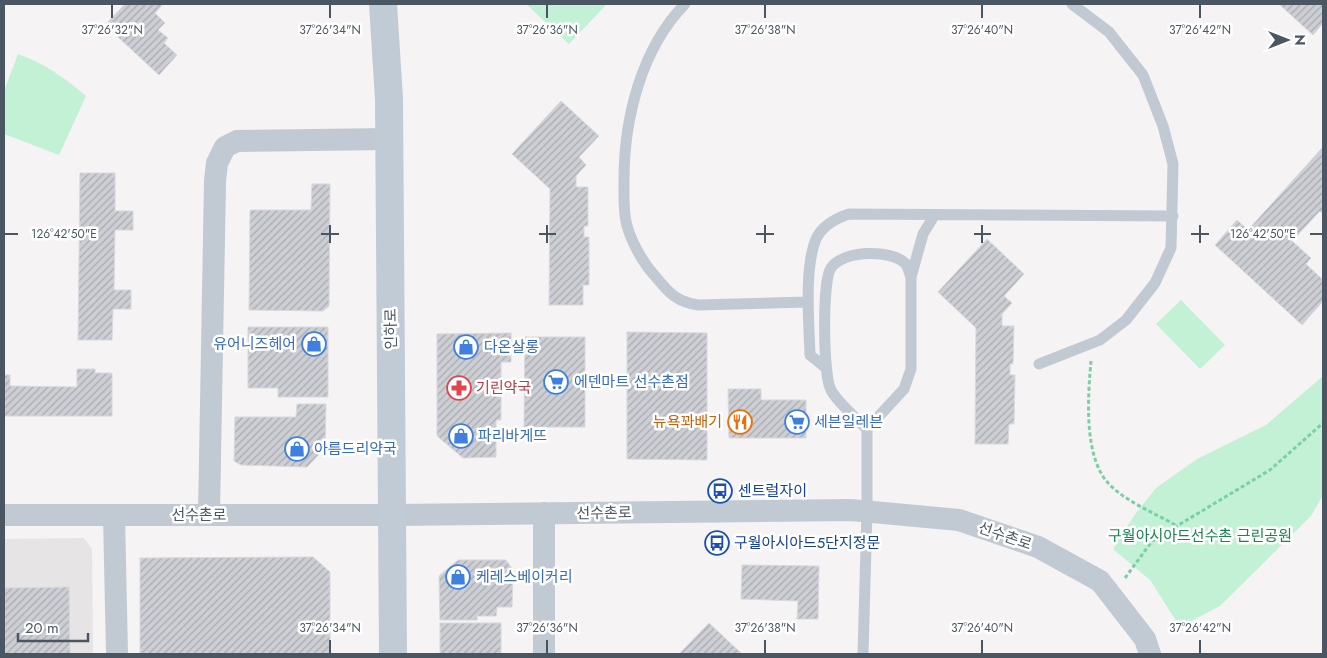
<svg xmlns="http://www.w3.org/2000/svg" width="1327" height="658" viewBox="0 0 1327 658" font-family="Jost,'Noto Sans KR',sans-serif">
	<defs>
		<pattern id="building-hatch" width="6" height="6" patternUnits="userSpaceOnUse" patternTransform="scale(1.25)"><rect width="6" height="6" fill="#cdcfd5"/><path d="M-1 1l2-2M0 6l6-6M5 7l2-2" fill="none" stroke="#a8abb0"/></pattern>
	</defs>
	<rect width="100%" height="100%" fill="#f5f3f3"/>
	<path fill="#e6e4e5" d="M84 538 92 549 93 654H4V539Z"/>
	<path fill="#c3f1d5" d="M526 4H607L569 44Z
		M18 54C44 63 65 78 86 96L59 155 4 134V91Z
		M1181 300 1225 345 1200 369 1156 324Z
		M1323 376V495L1311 516 1220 606 1180 627 1150 580 1113 549 1133 517 1156 488 1197 459 1266 425Z"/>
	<path fill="url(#building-hatch)" stroke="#d7d9de" d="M125 4H163L155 13 165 23 158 30 168 38 164 43 177 55 159 75 105 25Z
		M1279 4H1323V23L1313 35Z
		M561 101 599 136 579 157 586 165 576 176V187H588V226H584V237H589V285H583V305H549L550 189 512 154Z
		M1323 147V214L1320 211 1292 241 1311 258 1306 264 1323 280V301L1302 325 1215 245 1237 220 1248 230Z
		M80 173H115V211H133V230H115L114 290H131V309H113L112 340H78Z
		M312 184H330L329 306 323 311 249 310 250 210H311Z
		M987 239 1024 274 1004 296 1012 303 1002 314V326H1014L1013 364H1010V375H1015L1014 424H1009L1008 444H975L976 328 938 292Z
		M248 327H328V397H278V388H248Z
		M627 332 707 333V460L627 459Z
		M511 333V362H501V420H496V457L463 458 437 436V334Z
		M525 337H585V427H524Z
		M77 369H95V373H112V416H4V375H10V386L77 387Z
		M728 389H761V400H806V438H729Z
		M297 404H326L325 448 307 467 241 465 234 461 235 417H296Z
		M313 557 330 572V654H140V558Z
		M458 560H506L513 570 512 607H497L496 616H477V620H440L439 576Z
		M742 565 819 566 818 619H797L798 601 741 599Z
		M69 587 70 654H4V588Z
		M440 623H501V654H440Z
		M709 623 742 654H679Z"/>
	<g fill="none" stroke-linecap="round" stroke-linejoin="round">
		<path stroke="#7ad0a6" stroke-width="3" stroke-dasharray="4 2.5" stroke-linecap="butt" d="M1091 361C1088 395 1083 457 1109 484 1126 502 1155 513 1177 526
			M1125 578 1152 541 1270 470 1323 423"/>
		<path stroke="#c1cad2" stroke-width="11" d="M685 4C641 49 624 119 624 180 624 195 623 212 627 226 632 243 643 263 655 276 668 292 676 302 698 305L808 302
			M911 277 923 234 934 216
			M1039 364 1100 340 1126 320 1155 283 1171 248 1173 164 1163 126 1143 75 1109 32 1072 4
			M825 367 810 355C809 323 804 268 816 239 822 226 837 218 849 214L1173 216
			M863 654 867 511V429L904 389 911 369V277C909 273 908 266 905 263 890 249 843 250 831 268 822 280 823 376 831 390 837 402 857 419 867 429"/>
		<path stroke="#c1cad2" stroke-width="22" d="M4 515H393L851 510 959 520 1038 547 1100 581 1145 639 1150 654
			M114 515 117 654
			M209 515 215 181 217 163 225 147 237 141 389 139
			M544 654V513"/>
		<path stroke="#c1cbd6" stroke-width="28" d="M383 4 389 99 393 654"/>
	</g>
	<path fill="none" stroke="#4a5661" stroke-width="2" d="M112 5V18M330 5V18M547 5V18M765 5V18M982 5V18M1200 5V18M330 225V243M547 225V243M765 225V243M982 225V243M1200 225V243M5 234H18M321 234H339M539 234H556M756 234H774M974 234H991M1191 234H1209M1310 234H1322M330 640V653M547 640V653M765 640V653M982 640V653M1200 640V653"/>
	<defs>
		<g id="shop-ring" transform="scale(1.25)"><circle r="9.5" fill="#fff" stroke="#3f7fe0" stroke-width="1.5"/><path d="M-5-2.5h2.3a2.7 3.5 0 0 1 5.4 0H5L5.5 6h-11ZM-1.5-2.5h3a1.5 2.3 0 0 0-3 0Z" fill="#3f7fe0"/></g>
		<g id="supermarket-ring" transform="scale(1.25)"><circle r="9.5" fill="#fff" stroke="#3f7fe0" stroke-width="1.5"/><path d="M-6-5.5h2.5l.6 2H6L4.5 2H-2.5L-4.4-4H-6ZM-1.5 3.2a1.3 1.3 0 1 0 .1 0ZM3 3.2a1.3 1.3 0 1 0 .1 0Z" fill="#3f7fe0"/></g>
		<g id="pharmacy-ring" transform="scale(1.25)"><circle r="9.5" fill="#fff" stroke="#e0444e" stroke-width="1.5"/><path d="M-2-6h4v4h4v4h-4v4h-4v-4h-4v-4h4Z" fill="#e0444e"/></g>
		<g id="restaurant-ring" transform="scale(1.25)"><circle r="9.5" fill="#fff" stroke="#e8710a" stroke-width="1.5"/><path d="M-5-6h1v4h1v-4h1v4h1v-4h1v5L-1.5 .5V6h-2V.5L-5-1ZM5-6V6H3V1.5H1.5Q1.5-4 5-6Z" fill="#e8710a"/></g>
		<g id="bus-ring" transform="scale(1.25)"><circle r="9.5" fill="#fff" stroke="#1a4fb4" stroke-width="1.5"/><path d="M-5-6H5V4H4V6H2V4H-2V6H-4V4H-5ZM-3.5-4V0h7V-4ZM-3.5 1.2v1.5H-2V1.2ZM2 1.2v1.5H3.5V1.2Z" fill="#1a4fb4"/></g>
	</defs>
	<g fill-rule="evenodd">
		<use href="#shop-ring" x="314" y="344"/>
		<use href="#shop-ring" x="466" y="347"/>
		<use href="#supermarket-ring" x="556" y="382"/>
		<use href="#pharmacy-ring" x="459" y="388"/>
		<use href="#restaurant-ring" x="740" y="422"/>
		<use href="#supermarket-ring" x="797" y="422"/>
		<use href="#shop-ring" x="461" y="436"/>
		<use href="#shop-ring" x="297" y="449"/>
		<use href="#bus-ring" x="720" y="491"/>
		<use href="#bus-ring" x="717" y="543"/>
		<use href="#shop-ring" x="458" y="577"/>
	</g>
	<g text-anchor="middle" stroke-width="5" stroke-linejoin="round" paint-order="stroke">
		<g font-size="15" fill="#4a5661" stroke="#fff">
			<text transform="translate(391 329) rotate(-91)" y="5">인하로</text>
			<text transform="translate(604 513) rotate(-1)" y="5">선수촌로</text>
			<text x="199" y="520">선수촌로</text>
			<text transform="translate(1005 536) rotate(19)" y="5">선수촌로</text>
		</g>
		<g font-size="15" fill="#366cbe" stroke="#fff" text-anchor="start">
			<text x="296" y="349" text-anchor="end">유어니즈헤어</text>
			<text x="484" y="352">다온살롱</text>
			<text x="574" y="387">에덴마트 선수촌점</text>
			<text x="814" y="427">세븐일레븐</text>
			<text x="478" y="441">파리바게뜨</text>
			<text x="314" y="454">아름드리약국</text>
			<text x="476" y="582">케레스베이커리</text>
		</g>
		<g font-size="15" fill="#be3a42" stroke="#fff" text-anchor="start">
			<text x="476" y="393">기린약국</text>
		</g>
		<g font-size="15" fill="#c56008" stroke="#fff" text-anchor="end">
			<text x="722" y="427">뉴욕꽈배기</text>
		</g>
		<g font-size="15" fill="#164399" stroke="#fff" text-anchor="start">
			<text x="738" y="496">센트럴자이</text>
			<text x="734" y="548">구월아시아드5단지정문</text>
		</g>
		<g font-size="15" fill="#17864f" stroke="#fff">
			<text x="1200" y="541">구월아시아드선수촌 근린공원</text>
		</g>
	</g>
	<g font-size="12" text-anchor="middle" fill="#4a5661" stroke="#fff" stroke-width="5" stroke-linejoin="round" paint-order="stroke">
		<text x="112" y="34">37°26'32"N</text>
		<text x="330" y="34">37°26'34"N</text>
		<text x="547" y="34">37°26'36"N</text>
		<text x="765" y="34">37°26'38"N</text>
		<text x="982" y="34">37°26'40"N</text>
		<text x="1200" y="34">37°26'42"N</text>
		<text x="1263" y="238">126°42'50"E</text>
		<text x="64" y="238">126°42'50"E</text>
		<text x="330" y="632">37°26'34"N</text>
		<text x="547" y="632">37°26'36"N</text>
		<text x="765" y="632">37°26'38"N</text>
		<text x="982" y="632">37°26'40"N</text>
		<text x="1200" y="632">37°26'42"N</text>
	</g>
	<rect width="1327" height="658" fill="none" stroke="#4a5661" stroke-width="10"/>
	<g transform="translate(1287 40) rotate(90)" stroke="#ffffff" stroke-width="4" paint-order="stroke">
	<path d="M0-4L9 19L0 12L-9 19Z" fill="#4a5661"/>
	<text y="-8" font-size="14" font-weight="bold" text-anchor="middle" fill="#4a5661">N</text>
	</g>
	<path d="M18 633v8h70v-8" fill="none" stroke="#4a5661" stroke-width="2.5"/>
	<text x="25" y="633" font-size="15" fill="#4a5661" stroke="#ffffff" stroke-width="4" paint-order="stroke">20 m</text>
</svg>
